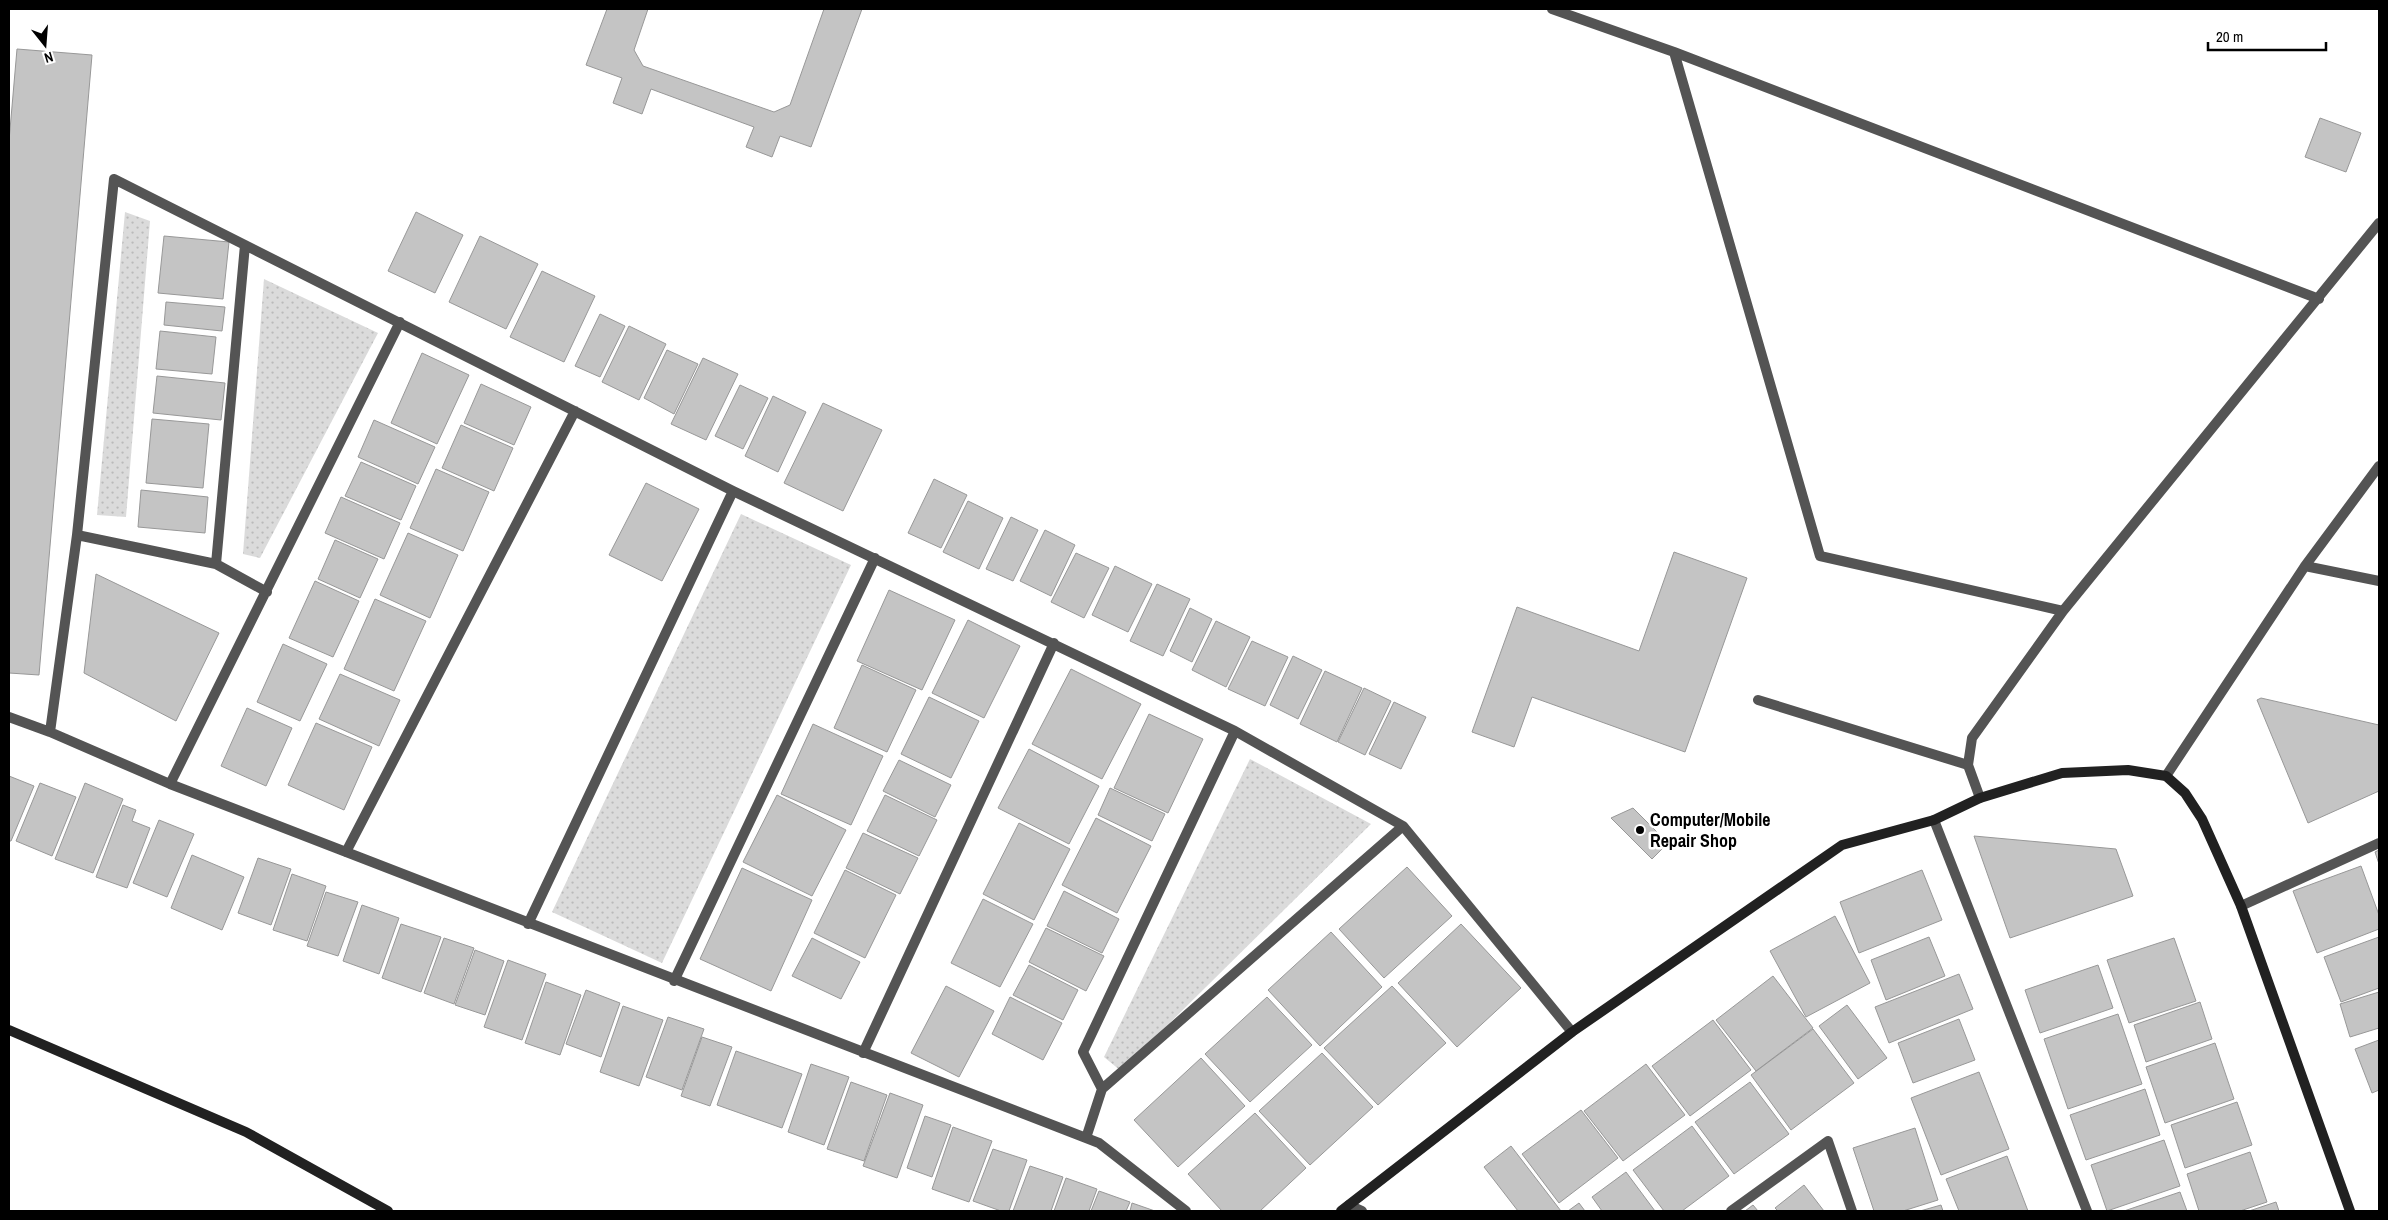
<svg xmlns="http://www.w3.org/2000/svg" width="2388" height="1220" viewBox="0 0 2388 1220" font-family="'Archivo Narrow',sans-serif">
	<defs>
		<pattern id="park-dots" width="8" height="8" patternUnits="userSpaceOnUse" patternTransform="scale(1.25)"><rect width="8" height="8" fill="#dbdbdb"/><path d="M2 2h.1M6 6h.1" fill="none" stroke="#bababa" stroke-width="1.8" stroke-linecap="round"/></pattern>
	</defs>
	<rect width="100%" height="100%" fill="#fff"/>
	<path fill="url(#park-dots)" d="M125 212 150 221 126 517 97 515Z
		M264 279 378 333 260 558 243 554Z
		M741 514 851 565 662 963 552 912Z
		M1250 759 1371 824 1121 1071 1104 1057Z"/>
	<path fill="#c4c4c4" stroke="#989898" d="M607 9H648L634 50 643 66 774 112 790 105 824 9H862L811 147 780 136 772 157 746 147 754 127 651 89 642 114 613 103 622 78 586 65Z
		M17 49 92 55 39 675 9 673V141Z
		M2320 118 2361 133 2346 172 2305 157Z
		M416 212 463 235 435 293 388 271Z
		M164 236 229 242 223 299 158 293Z
		M480 236 538 264 506 329 449 302Z
		M542 271 595 296 564 362 510 337Z
		M166 302 225 307 222 331 164 325Z
		M600 314 625 326 600 377 575 366Z
		M629 326 666 344 639 400 602 382Z
		M160 331 216 337 212 374 156 369Z
		M667 350 698 364 674 414 644 398Z
		M422 353 469 375 437 444 391 423Z
		M703 358 738 374 706 440 671 424Z
		M157 376 225 383 221 420 153 413Z
		M481 384 531 407 514 445 464 423Z
		M740 385 768 398 743 449 715 436Z
		M773 396 806 412 778 472 745 456Z
		M823 403 882 430 843 511 784 483Z
		M152 419 209 424 203 488 146 483Z
		M374 420 435 447 418 484 358 457Z
		M461 425 513 448 494 491 442 468Z
		M361 462 416 486 401 520 345 496Z
		M436 469 489 492 463 551 410 528Z
		M934 479 967 495 941 548 908 533Z
		M646 483 699 509 662 581 609 555Z
		M141 490 208 497 205 533 138 527Z
		M341 497 400 523 384 559 325 533Z
		M968 501 1003 518 979 569 943 552Z
		M1011 517 1038 530 1013 581 986 569Z
		M1045 530 1075 545 1051 596 1020 581Z
		M408 533 458 555 430 618 380 595Z
		M335 540 378 559 360 598 318 579Z
		M1674 552 1747 578 1685 752 1532 697 1514 747 1472 732 1517 607 1639 651Z
		M1076 553 1109 568 1084 618 1051 602Z
		M1115 566 1152 584 1128 632 1092 615Z
		M96 574 219 633 176 721 84 673Z
		M315 581 359 601 333 657 289 638Z
		M1157 584 1190 599 1163 656 1130 641Z
		M889 590 955 620 922 690 857 661Z
		M375 599 426 621 394 691 344 669Z
		M1190 608 1212 619 1192 662 1170 651Z
		M968 620 1020 646 984 718 932 693Z
		M1216 621 1250 637 1226 687 1192 670Z
		M1252 641 1288 657 1265 706 1228 689Z
		M283 644 327 664 300 721 257 702Z
		M1293 656 1322 670 1298 719 1270 705Z
		M862 665 916 690 887 752 834 728Z
		M1071 669 1141 704 1102 779 1032 744Z
		M1325 671 1362 688 1337 742 1300 724Z
		M340 674 400 700 379 746 319 719Z
		M1364 688 1391 701 1365 755 1338 742Z
		M929 697 979 721 951 778 901 754Z
		M2261 698 2379 725V791L2308 823 2257 700Z
		M1394 702 1426 717 1401 769 1369 754Z
		M247 708 292 728 266 786 221 766Z
		M1149 714 1203 739 1168 813 1114 788Z
		M316 723 372 747 344 810 288 785Z
		M813 724 883 756 851 825 781 794Z
		M1029 749 1099 786 1069 844 998 808Z
		M899 760 951 785 935 817 883 791Z
		M9 776 34 786 11 841H9Z
		M40 783 76 797 52 856 16 841Z
		M85 783 123 799 93 873 55 859Z
		M1110 788 1165 814 1152 841 1098 815Z
		M777 795 846 830 812 896 743 862Z
		M885 795 937 820 919 856 867 831Z
		M123 805 136 810 132 821 150 828 127 888 96 877Z
		M1633 808 1668 843 1652 859 1611 818Z
		M1096 818 1151 846 1117 913 1062 885Z
		M159 820 194 834 167 897 133 883Z
		M1019 823 1070 849 1034 920 983 894Z
		M863 833 918 858 900 894 846 868Z
		M1974 836 2116 849 2133 896 2010 938Z
		M2379 850V864L2375 852Z
		M192 855 244 877 222 930 171 908Z
		M258 858 291 869 271 925 238 913Z
		M2361 866 2379 915V929L2317 953 2293 891Z
		M1407 867 1452 916 1384 978 1339 929Z
		M742 868 812 900 771 991 700 959Z
		M845 870 896 895 865 958 814 933Z
		M1922 870 1942 920 1859 953 1840 902Z
		M292 874 326 886 307 941 273 930Z
		M1064 891 1119 919 1102 953 1047 926Z
		M326 892 358 902 338 956 307 946Z
		M983 899 1033 924 1000 987 951 963Z
		M362 905 399 918 379 974 343 961Z
		M1835 916 1870 983 1806 1017 1770 951Z
		M401 924 441 937 421 992 382 978Z
		M1461 924 1521 988 1457 1047 1398 983Z
		M1046 928 1104 956 1086 991 1029 962Z
		M1331 932 1382 987 1320 1046 1268 990Z
		M1929 937 1945 976 1886 1000 1871 960Z
		M2379 937V988L2341 1002 2324 957Z
		M444 938 474 948 454 1004 424 993Z
		M812 938 860 962 841 999 792 976Z
		M2174 938 2196 1001 2129 1023 2107 960Z
		M475 950 504 961 485 1015 455 1005Z
		M508 960 546 974 522 1040 484 1027Z
		M1029 965 1078 990 1063 1020 1013 995Z
		M2098 965 2113 1008 2040 1033 2025 990Z
		M1959 974 1973 1009 1889 1043 1875 1007Z
		M1773 976 1813 1028 1756 1071 1716 1020Z
		M546 982 581 995 560 1055 525 1043Z
		M946 986 994 1011 959 1077 911 1053Z
		M1392 986 1446 1043 1378 1105 1324 1048Z
		M586 990 620 1003 601 1057 566 1044Z
		M2379 992V1028L2350 1037 2340 1004Z
		M1010 997 1062 1023 1043 1060 992 1034Z
		M1267 997 1312 1045 1250 1102 1205 1054Z
		M2200 1002 2212 1039 2146 1062 2134 1025Z
		M1847 1005 1887 1058 1858 1079 1819 1026Z
		M623 1006 663 1020 639 1086 600 1072Z
		M2118 1014 2142 1084 2068 1109 2044 1039Z
		M668 1017 704 1029 682 1090 646 1077Z
		M1959 1019 1975 1060 1913 1083 1898 1043Z
		M1713 1020 1751 1070 1690 1116 1652 1066Z
		M1813 1029 1854 1083 1791 1130 1751 1075Z
		M702 1037 732 1047 710 1106 681 1096Z
		M2379 1040V1090L2372 1093 2355 1049Z
		M2215 1043 2234 1099 2165 1123 2146 1067Z
		M736 1051 802 1074 782 1128 717 1105Z
		M1322 1053 1373 1107 1310 1165 1259 1111Z
		M1201 1058 1245 1106 1178 1167 1134 1120Z
		M811 1064 849 1077 824 1145 788 1132Z
		M1646 1064 1685 1115 1623 1161 1584 1111Z
		M1979 1072 2009 1149 1941 1175 1911 1098Z
		M851 1082 887 1095 864 1161 827 1149Z
		M1750 1082 1789 1134 1734 1174 1695 1122Z
		M2145 1089 2160 1135 2086 1160 2070 1115Z
		M890 1093 923 1105 897 1178 863 1166Z
		M2237 1102 2252 1145 2185 1168 2171 1125Z
		M1581 1110 1618 1158 1559 1203 1522 1154Z
		M1255 1113 1306 1168 1260 1211H1222L1188 1174Z
		M925 1116 951 1125 932 1177 907 1168Z
		M1692 1126 1729 1176 1682 1211H1664L1633 1170Z
		M953 1127 992 1141 969 1202 932 1189Z
		M1915 1128 1938 1200 1903 1211H1874L1853 1148Z
		M2164 1140 2180 1186 2107 1211 2091 1165Z
		M1511 1146 1561 1211H1518L1484 1167Z
		M993 1149 1027 1160 1009 1211H1001L973 1201Z
		M2250 1152 2267 1202 2240 1211H2199L2187 1174Z
		M2007 1156 2028 1211H1959L1946 1179Z
		M1030 1166 1063 1177 1051 1211H1013Z
		M1626 1172 1655 1211H1602L1592 1197Z
		M1066 1178 1097 1189 1089 1211H1054Z
		M1804 1185 1824 1211H1778L1775 1208Z
		M1099 1191 1130 1202 1126 1211H1091Z
		M2180 1192 2187 1211H2124Z
		M2276 1202 2279 1211H2249Z
		M1132 1203 1155 1211H1130Z
		M1579 1203 1585 1211H1568Z
		M1753 1205 1758 1211H1745Z
		M1941 1205 1943 1211H1920Z"/>
	<g fill="none" stroke-linecap="round" stroke-linejoin="round">
		<path stroke="#545454" stroke-width="10" d="M1758 700 1968 765"/>
		<path stroke="#545454" stroke-width="10" d="M1552 9 1674 52 2319 299
			M1674 52 1820 556 2063 611
			M77 535 216 564 267 592
			M216 564 245 245
			M2305 566 2379 581
			M9 717 50 732 170 784 1099 1143 1186 1211
			M50 732 77 535 114 179 733 491 1235 731 1403 826 1572 1032
			M2166 776 2305 566 2379 466
			M170 784 400 322
			M1980 798 1968 765 1972 738 2063 611 2379 223
			M1934 820 2087 1211
			M346 852 575 411
			M2241 906 2379 843
			M528 924 733 491
			M674 981 875 558
			M863 1053 1054 643
			M1102 1089 1083 1052 1235 731
			M1086 1138 1102 1089 1403 826
			M1349 1205 1362 1211
			M1731 1211 1828 1141 1852 1211"/>
		<path stroke="#212121" stroke-width="10" d="M9 1030 246 1132 388 1211
			M1341 1211 1572 1032 1842 845 1934 820 1980 798 2062 773 2128 770 2166 776 2185 793 2202 819 2241 906 2350 1211"/>
	</g>
	<circle fill="#000" stroke="#fff" stroke-width="2" cx="1640" cy="830" r="5"/>
	<g text-anchor="middle" stroke-width="5" stroke-linejoin="round" paint-order="stroke">
		<g font-size="18" font-weight="bold" fill="#000" stroke="#fff" text-anchor="start">
			<text x="1650" y="826">Computer/Mobile<tspan x="1650" dy="21">Repair Shop</tspan></text>
		</g>
	</g>
	<rect width="2388" height="1220" fill="none" stroke="#000000" stroke-width="20"/>
	<g transform="translate(45 45) rotate(163)" stroke="#ffffff" stroke-width="4" paint-order="stroke">
	<path d="M0-4L9 19L0 12L-9 19Z" fill="#000000"/>
	<text y="-8" font-size="14" font-weight="bold" text-anchor="middle" fill="#000000">N</text>
	</g>
	<path d="M2208 42v8h118v-8" fill="none" stroke="#000000" stroke-width="2.5"/>
	<text x="2216" y="42" font-size="15" fill="#000000" stroke="#ffffff" stroke-width="4" paint-order="stroke">20 m</text>
</svg>
